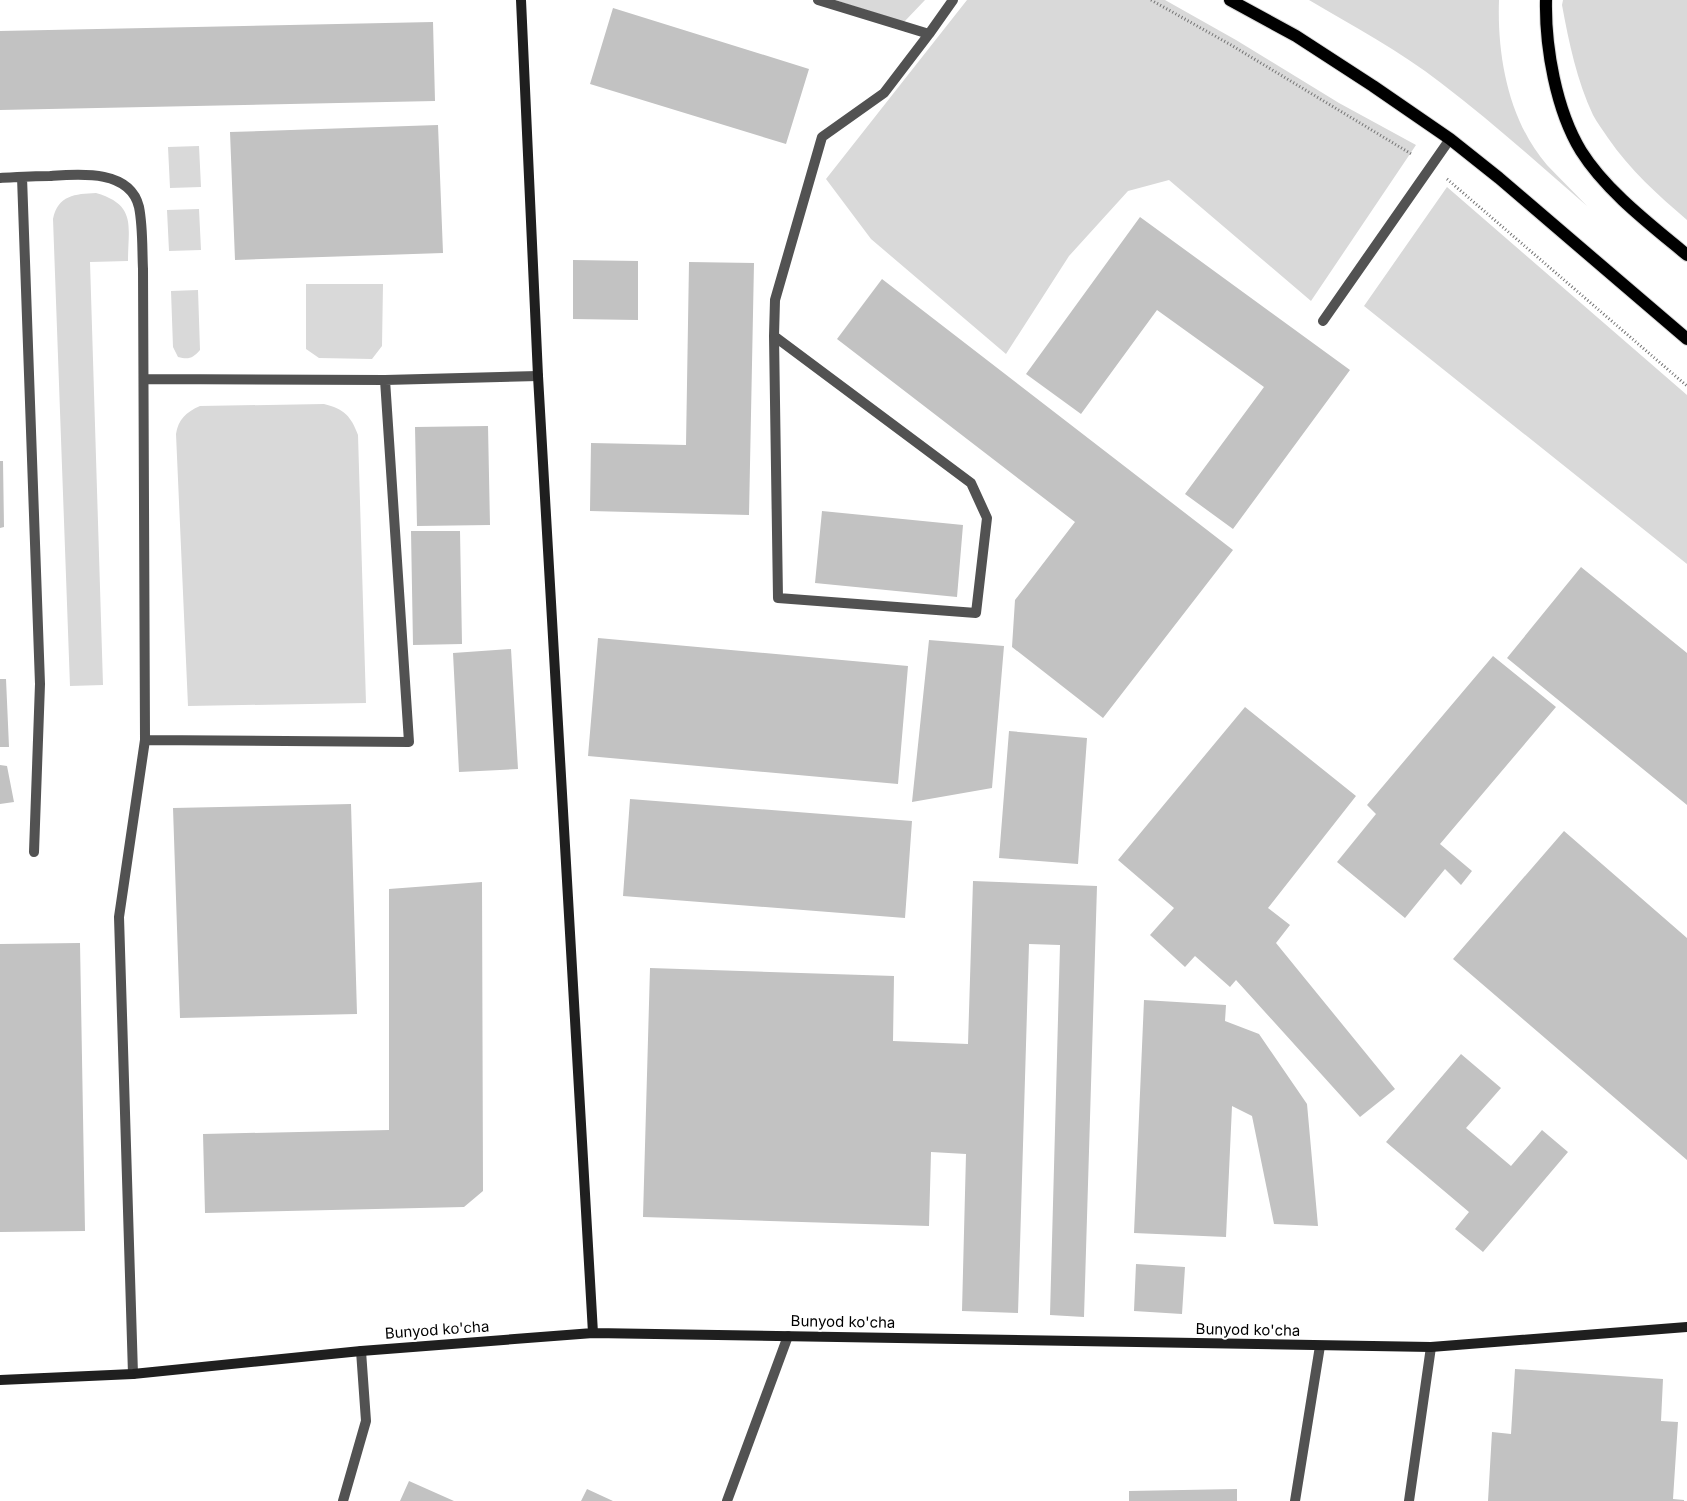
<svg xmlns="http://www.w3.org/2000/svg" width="1687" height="1501" viewBox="0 0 1687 1501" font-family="Inter,sans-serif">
	<rect width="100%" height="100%" fill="#fff"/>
	<path fill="#d9d9d9" d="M835 0H925L904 22Z
		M967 0H1165L1236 40 1339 103 1416 145 1311 301 1169 180 1128 191 1069 256 1006 354 871 239 826 179Z
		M1309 0H1499C1497 57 1509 121 1547 165 1560 179 1574 192 1587 206 1539 164 1492 122 1441 83 1400 51 1353 26 1309 0Z
		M1563 0H1687V220C1658 195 1630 170 1608 138 1603 130 1597 123 1593 115 1577 81 1569 43 1562 5Z
		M199 146 201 187 170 188 168 147Z
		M1447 187 1687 395V564L1364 306Z
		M96 193C137 205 128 226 128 261L90 262 103 685 70 686 53 219C58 195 75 194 96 193Z
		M199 209 201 250 169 251 167 210Z
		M306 284H383L382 346 372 359 319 358 306 349Z
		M198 290 200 350C193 358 189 360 178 357L173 347 171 291Z
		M324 404C344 409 351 416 358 435L366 703 188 706 176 434C178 420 186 412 200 406Z"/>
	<path fill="#c2c2c2" d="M613 8 809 69 786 144 590 84Z
		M433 22 435 101 0 110V31Z
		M438 125 443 253 235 260 230 132Z
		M1140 217 1350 370 1233 529 1185 494 1264 387 1157 310 1081 414 1026 374Z
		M573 260 638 261V320L573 319Z
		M689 262 754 263 749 515 590 511 591 443 686 445Z
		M882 279 1233 550 1103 718 1012 647 1015 600 1075 522 837 339Z
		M488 426 490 525 417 526 415 427Z
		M0 461H3L4 527 0 528Z
		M822 511 963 525 957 597 815 583Z
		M411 531H460L462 644 413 645Z
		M1581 567 1687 653V805L1507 658Z
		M598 638 908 666 898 784 588 756Z
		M929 640 1004 646 992 788 912 802Z
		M511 649 518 769 459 772 453 653Z
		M1493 656 1556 707 1440 844 1472 871 1461 885 1445 869 1405 918 1337 862 1376 814 1367 805Z
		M0 679H6L9 747H0Z
		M1245 707 1356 796 1268 908 1290 925 1276 943 1395 1089 1360 1117 1236 980 1230 987 1195 956 1185 967 1150 935 1174 908 1118 860Z
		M1009 731 1087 738 1078 864 999 858Z
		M0 765 7 766 14 802 0 804Z
		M630 799 912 821 905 918 623 896Z
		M351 804 357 1014 180 1018 173 808Z
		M1564 831 1687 938V1160L1453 959Z
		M973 881 1097 886 1084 1317 1050 1315 1060 945 1029 944 1018 1313 962 1311 966 1154 931 1152 929 1226 643 1217 650 968 894 976 893 1041 968 1044Z
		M482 882 483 1191 464 1207 205 1213 203 1134 389 1130V889Z
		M80 943 85 1231 0 1232V944Z
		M1144 1000 1226 1005 1225 1021 1259 1034 1307 1104 1318 1226 1274 1224 1252 1116 1232 1106 1226 1237 1134 1233Z
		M1461 1054 1501 1088 1466 1128 1511 1166 1542 1130 1568 1152 1483 1252 1455 1229 1469 1212 1386 1142Z
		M1136 1264 1185 1267 1182 1314 1134 1311Z
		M1515 1369 1663 1379 1661 1421 1678 1422 1673 1499 1684 1500V1501H1488L1492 1432 1511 1434Z
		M409 1481 454 1501H400Z
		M587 1489 613 1501H581Z
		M1237 1489V1501H1129V1491Z"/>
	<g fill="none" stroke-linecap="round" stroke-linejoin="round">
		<g stroke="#dbdbdb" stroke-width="14">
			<path id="primary" d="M1230 0 1296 36 1373 86 1450 139 1499 178 1687 339
				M1546 0C1545 47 1556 110 1581 151 1606 191 1651 225 1687 255"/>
		</g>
		<path stroke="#747474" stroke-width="3" stroke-dasharray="1 2.5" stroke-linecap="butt" d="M1151 0 1231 45 1413 155
			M1447 179 1687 386"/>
		<path stroke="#525252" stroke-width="10" d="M818 0 929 34
			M22 177 40 684 34 852
			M0 178C17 177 33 176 50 176 79 174 130 169 139 207 143 227 142 249 143 269L145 740 409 742 385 380 145 379
			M1323 321 1450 139
			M774 336 971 483 987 518 976 613 778 598 774 336 775 300 822 137 884 93 929 34 953 0
			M385 380 538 376
			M133 1374 119 917 145 740
			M343 1501 366 1421 361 1351
			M727 1501 788 1336
			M1295 1501 1320 1346
			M1409 1501 1431 1347"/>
		<path stroke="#1f1f1f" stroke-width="10" d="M521 0 538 376 593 1333
			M0 1380 133 1374 361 1351 593 1333 1431 1347 1687 1327"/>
		<use href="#primary" stroke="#000" stroke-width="12"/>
	</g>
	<g text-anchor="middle" stroke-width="4" stroke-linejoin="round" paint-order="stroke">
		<g font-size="15" fill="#000" stroke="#fff">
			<text transform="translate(843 1322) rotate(1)" y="5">Bunyod ko'cha</text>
			<text transform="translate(437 1330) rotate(-4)" y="5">Bunyod ko'cha</text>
			<text transform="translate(1248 1330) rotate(1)" y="5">Bunyod ko'cha</text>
		</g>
	</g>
</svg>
